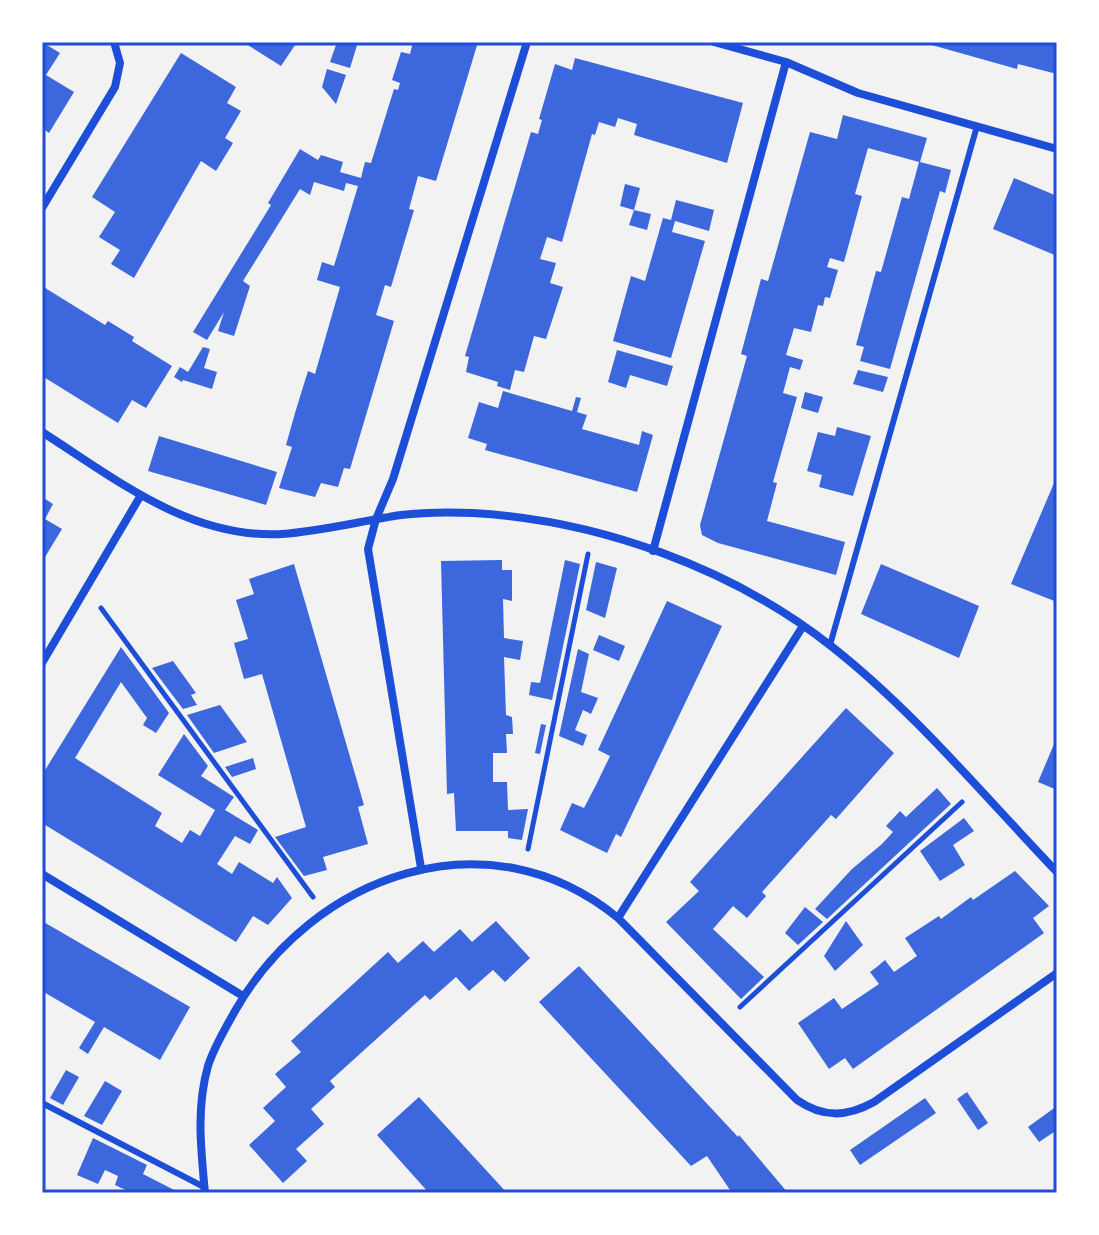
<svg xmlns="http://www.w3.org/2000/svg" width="1099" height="1235" viewBox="0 0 1099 1235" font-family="'Noto Serif',serif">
	<rect width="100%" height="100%" fill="#f2f2f2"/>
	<path fill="#3d67dc" d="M42 42 60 53 46 75 74 92 49 133 42 128Z
		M243 42H297L281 66Z
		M337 42H358L350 68 330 62Z
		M413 42H478L436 181 418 176 409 209 414 210 391 287 385 285 376 315 394 321 350 469 344 468 338 487 321 483 315 497 279 488 292 447 286 445 295 413 308 371 315 374 340 287 317 280 322 262 334 266 358 186 346 183 344 191 314 182 310 195 300 189 243 281 250 286 234 336 218 331 224 312 207 340 193 332 271 205 268 203 300 149 318 160 321 155 343 162 340 172 361 178 365 162 371 163 394 89 398 90 400 83 392 80 401 52 410 54Z
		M921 42H1057V74L1018 64 1017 69Z
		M181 53 236 87 227 103 241 111 225 138 233 143 216 171 201 161 134 278 111 264 120 250 99 237 115 212 92 197Z
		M575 58 743 103 727 163 634 135 637 124 618 118 615 127 599 122 595 135 592 134 562 242 547 237 540 259 556 263 550 283 563 287 546 339 534 336 524 372 515 370 510 390 497 386 498 382 466 372 469 357 465 356 531 132 538 134 542 120 539 119 555 64 572 70Z
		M327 69 346 75 336 104 322 87Z
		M843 115 927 138 920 162 951 170 945 193 940 191 890 369 860 361 864 347 856 345 876 271 881 272 902 197 909 199 919 162 868 148 855 194 862 196 844 262 830 258 827 267 838 270 830 298 825 297 823 306 818 305 811 332 794 328 786 355 803 360 800 370 790 367 783 393 797 397 773 482 777 483 767 521 845 542 836 575 718 543 702 535 700 525 747 356 741 354 761 279 768 281 810 132 837 139Z
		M1014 178 1057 196V256L993 229Z
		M625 184 640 188 634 210 620 206Z
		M676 200 714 210 709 231 675 221 672 232 705 241 671 358 613 341 631 276 645 281 663 218 671 220Z
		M634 210 651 214 647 230 629 225Z
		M42 286 105 325 108 321 134 337 132 341 172 366 146 408 132 400 118 423 42 376Z
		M203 347 210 349 204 368 217 372 212 389 183 380 182 382 174 377 180 367 188 372Z
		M617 350 673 366 667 386 630 375 626 388 608 382Z
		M858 370 888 377 883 392 853 384Z
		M503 391 572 411 576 397 581 398 577 412 587 415 582 429 639 445 642 431 653 435 637 492 485 450 487 444 468 438 479 402 498 408Z
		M805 392 823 397 818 413 801 408Z
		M837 427 871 436 853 496 819 487 822 475 807 471 818 432 835 436Z
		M159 436 277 472 266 505 148 471Z
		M1057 476V602L1011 584Z
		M42 497 53 504 45 519 62 529 42 562Z
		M502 560V570H512V601L503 599 504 638 523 641 520 660 504 657 506 715 512 717 513 734H506L507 753H493V782H507L508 810 528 809 522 840 508 838V831H456L454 793 447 794 441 561Z
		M565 560 580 564 552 700 529 695 531 682 540 683Z
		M596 562 617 568 605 618 586 610Z
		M294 564 364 805 358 807 368 844 323 857 327 870 304 876 275 837 306 827 262 674 244 679 234 643 248 639 236 600 254 594 249 579Z
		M881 564 979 606 959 658 861 614Z
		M667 601 722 626 621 837 616 834 607 853 560 830 572 803 584 808 597 783 610 756 598 750Z
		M599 635 625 646 619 661 593 650Z
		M121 647 169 713 156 733 143 725 147 718 121 682 75 758 162 813 155 826 182 843 190 830 200 836 215 810 158 775 184 734 208 766 201 776 234 797 225 810 258 830 250 844 235 836 217 864 232 874 239 862 273 883 277 877 292 898 268 925 253 916 236 942 42 823V775Z
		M578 649 589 654 581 692 598 698 591 714 583 710 575 730 587 735 583 746 559 736Z
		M173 661 196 693 191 695 197 705 183 709 152 668Z
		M220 705 247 742 214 753 187 715Z
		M846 708 894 753 836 819 831 815 762 892 766 896 747 918 733 906 713 929 764 977 741 999 666 922 699 891 690 882Z
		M541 724 546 725 540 754 535 753Z
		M1057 737V790L1038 782Z
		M253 758 256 769 232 777 225 767Z
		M937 788 951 804 827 919 815 909 852 869 882 844 893 832 886 826 900 811 906 817Z
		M964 818 974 831 953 845 965 865 940 881 920 851Z
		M1015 871 1049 906 1033 918 1044 933 853 1069 845 1058 829 1069 798 1023 834 998 842 1009 879 984 870 972 878 966 885 960 894 972 917 956 905 938 939 916 941 919 971 897 973 900Z
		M805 907 823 922 798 945 785 933Z
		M42 921 190 1007 160 1060 104 1027 88 1054 79 1048 95 1022 42 991Z
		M496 921 530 958 505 982 493 970 469 991 456 977 430 1000 425 995 330 1081 335 1087 311 1109 324 1124 296 1149 307 1161 283 1183 249 1145 275 1121 263 1108 286 1087 275 1074 301 1052 291 1041 388 952 398 963 423 941 434 952 460 929 472 942Z
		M846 921 863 945 835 971 824 956Z
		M579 966 738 1137 739 1135 788 1193H732L707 1156 691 1166 539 1002Z
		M66 1070 79 1077 63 1105 50 1098Z
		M105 1081 122 1091 102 1125 84 1116Z
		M967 1092 988 1123 978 1130 957 1099Z
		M419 1097 507 1193H429L377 1135Z
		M925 1098 936 1113 860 1165 850 1150Z
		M1057 1106V1130L1039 1142 1028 1127Z
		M93 1138 147 1165 143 1174 180 1193H132L115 1185 118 1176 105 1170 98 1184 77 1175Z"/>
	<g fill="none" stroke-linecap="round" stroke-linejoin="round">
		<path stroke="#1d4ed8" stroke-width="5" d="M101 608 313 897
			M528 849 588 554
			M740 1007 962 802"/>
		<path stroke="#1d4ed8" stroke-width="6" d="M830 645 977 126
			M42 1103 204 1187"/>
		<path stroke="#1d4ed8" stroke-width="8" d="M714 42 786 62 858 93 1057 149
			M42 208 115 87 120 63 114 42
			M42 432C116 479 189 539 282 534 322 531 361 521 401 515 425 512 450 512 473 513 599 520 732 568 831 646 914 711 984 796 1057 872
			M653 551 786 62
			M42 663 141 495
			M421 868 368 549 376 519 393 479 527 42
			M42 874 243 996
			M618 918 803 626
			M205 1193C201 1150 196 1108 208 1066 214 1047 225 1029 235 1011 312 875 488 811 618 918L797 1100C823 1118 847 1117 874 1102L1057 973"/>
	</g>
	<rect width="1099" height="1235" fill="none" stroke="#ffffff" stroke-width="88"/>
	<rect x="44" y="44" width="1011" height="1147" fill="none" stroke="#1d4ed8" stroke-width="3"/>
</svg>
